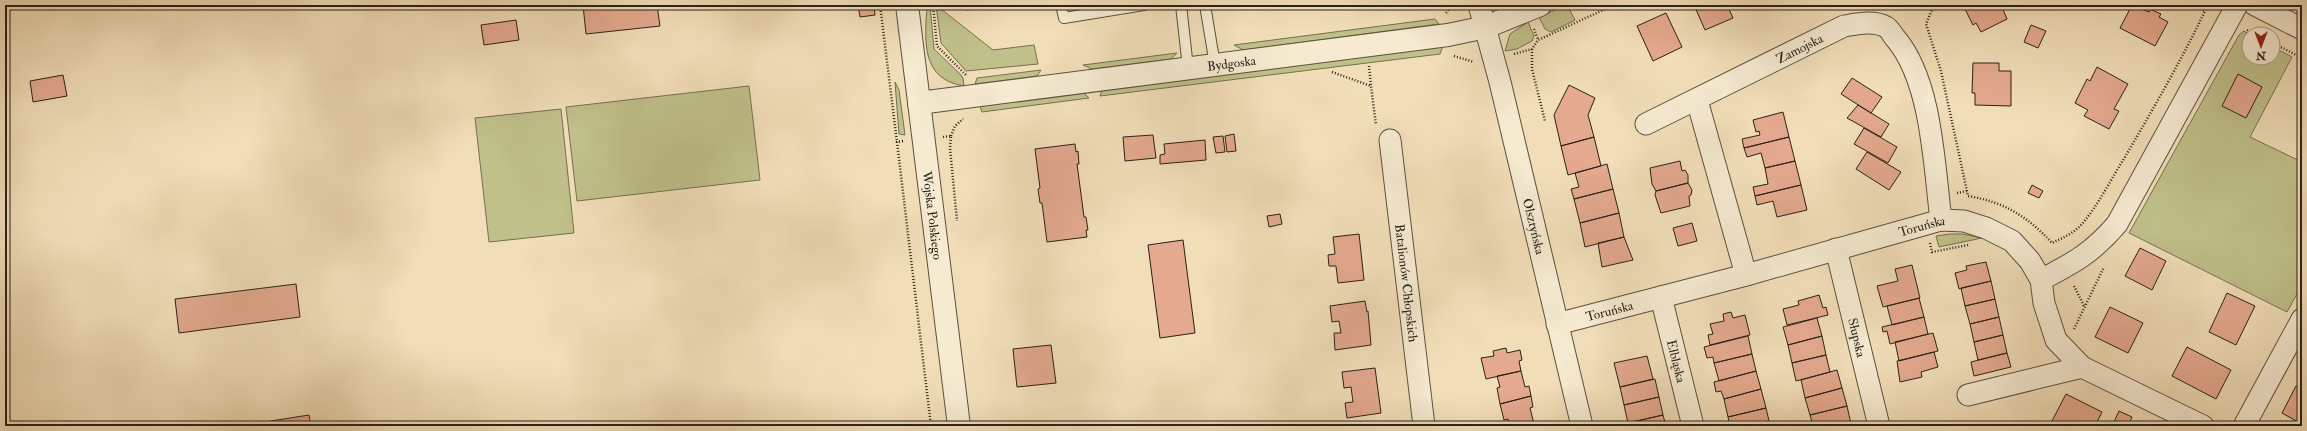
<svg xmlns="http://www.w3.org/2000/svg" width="2307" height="431" viewBox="0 0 2307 431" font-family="'IM FELL Double Pica',serif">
	<rect width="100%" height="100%" fill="#f1deb8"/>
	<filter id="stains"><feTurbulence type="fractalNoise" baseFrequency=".005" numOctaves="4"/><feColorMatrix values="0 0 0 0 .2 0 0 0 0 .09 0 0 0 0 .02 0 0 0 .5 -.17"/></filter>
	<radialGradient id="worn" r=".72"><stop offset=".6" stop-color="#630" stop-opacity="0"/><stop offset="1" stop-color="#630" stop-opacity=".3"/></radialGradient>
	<path fill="#c0c08a" stroke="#757050" d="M927 5H930L934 49 960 74 963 78 964 86C920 79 925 40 927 5Z
		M936 5 993 50 1034 45 1038 64 966 71 941 43Z
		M1567 5 1575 20 1551 32 1545 29 1539 17Z
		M1435 19 1439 24 1243 50 1234 45Z
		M1528 22 1534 36 1532 41 1517 49 1505 51 1510 34Z
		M2244 31 2249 34V58H2273V47L2292 57 2250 137 2302 162V285L2287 312 2129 233 2239 35Z
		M1443 46 1440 54 1100 96 1102 90Z
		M1177 53 1171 59 1092 69 1083 65Z
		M1041 70 1037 76 975 84 977 78Z
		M895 82 899 90 905 135 899 134Z
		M749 86 760 180 577 201 566 107Z
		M1084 93 1089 98 982 112 980 106Z
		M561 109 574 233 489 242 475 118Z
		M1949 234H1962L1982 238 1939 247 1936 236Z"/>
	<path fill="#e4a98e" stroke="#2a2117" d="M583 5H657L660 26 586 34Z
		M858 5H874L875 15 860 17Z
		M967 5H981V8L967 10Z
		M1694 5H1727L1733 18 1705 30Z
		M1967 5H2001L2007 19 1981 32 1976 23 1973 25 1965 9 1968 7Z
		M2132 5 2149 12 2150 9 2161 14 2159 17 2168 22 2155 46 2120 28Z
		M1666 13 1682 47 1653 61 1637 26Z
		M516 20 519 40 484 45 481 25Z
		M2031 25 2046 31 2038 48 2024 42Z
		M1973 63H1999V71H2011V106L1975 105V93H1972Z
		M2097 67 2128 84 2114 109 2119 111 2109 129 2084 116 2088 110 2075 103 2087 79 2090 81Z
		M2238 74 2262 87 2246 118 2222 106Z
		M63 75 67 96 33 102 30 81Z
		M1852 78 1882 97 1871 113 1841 94Z
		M1569 85 1595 98 1588 115 1594 137 1561 146 1554 115Z
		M1858 105 1889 124 1881 137 1847 118Z
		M1783 112 1789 137 1744 148 1742 139 1760 135 1759 131 1756 132 1753 120Z
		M1864 128 1897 147 1888 163 1854 144Z
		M1234 134 1236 151 1227 152 1225 136Z
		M1153 135 1156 158 1125 161 1123 137Z
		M1223 136 1225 152 1216 153 1213 137Z
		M1594 137 1601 166 1568 175 1561 146Z
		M1789 137 1795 161 1765 168 1761 153 1747 157 1744 148Z
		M1205 140 1206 160 1160 164V155L1165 154 1164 144Z
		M1075 144 1076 152 1078 151 1079 164H1077L1084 217H1086L1088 230H1086L1087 237 1047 242 1042 203H1040L1038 189 1040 188 1035 149Z
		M1867 152 1901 172 1889 190 1856 169Z
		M1680 161 1682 171 1685 170 1688 175V183L1656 191 1652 184 1650 168Z
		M1795 161 1801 185 1755 196 1753 187 1768 184 1765 168Z
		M1607 164 1613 189 1574 199 1571 189 1579 187 1575 173Z
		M1688 183 1692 190 1691 195 1689 196 1690 206 1661 213 1655 195 1656 191Z
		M1801 185 1807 210 1777 217 1773 201 1757 205 1755 196Z
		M2032 185 2043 191 2039 198 2028 193Z
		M1613 189 1619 213 1580 223 1574 199Z
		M1619 213 1624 237 1585 247 1580 223Z
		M1280 214 1282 224 1269 227 1267 216Z
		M1692 223 1697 241 1678 246 1673 228Z
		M1359 234 1364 280 1338 283 1336 266H1329L1328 255 1335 254 1333 237Z
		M1624 237 1633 260 1602 267 1598 243Z
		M1183 240 1195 333 1160 338 1148 245Z
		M2140 248 2166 261 2152 290 2125 276Z
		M1986 262 1991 281 1959 289 1955 273 1967 270 1966 266Z
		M1912 265 1920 298 1883 307 1877 286 1898 281 1895 269Z
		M1991 281 1995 299 1965 306 1961 288Z
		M296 284 300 317 179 333 175 299Z
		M2227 293 2255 306 2236 345 2209 332Z
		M1819 295 1823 308 1826 307 1828 315 1787 325 1783 309 1799 305 1798 301Z
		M1919 298 1924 317 1892 325 1887 306Z
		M1995 299 1999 317 1970 324 1965 306Z
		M1365 301 1367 312 1368 311 1371 345 1335 350 1334 333H1341L1339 321 1332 322 1330 306Z
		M2110 307 2143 323 2128 353 2095 337Z
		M1731 312 1733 318 1745 315 1750 335 1710 345 1708 335 1713 334 1710 324 1724 321 1723 314Z
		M1924 317 1928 334 1890 344 1887 331 1883 332 1882 327Z
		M1999 317 2003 335 1974 342 1970 324Z
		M1817 318 1822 336 1788 345 1783 327Z
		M1933 333 1938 351 1899 361 1895 342Z
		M2003 335 2007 353 1978 360 1974 342Z
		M1748 336 1752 354 1714 363 1713 357 1707 358 1704 347Z
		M1822 336 1826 355 1792 363 1788 345Z
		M1051 345 1056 383 1017 387 1013 349Z
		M2187 347 2231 370 2216 399 2172 376Z
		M1506 348 1507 353 1520 350 1522 360 1519 361 1521 371 1486 379 1481 358 1494 356 1493 351Z
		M1934 352 1938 367 1921 372 1922 377 1900 382 1897 361Z
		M2007 353 2011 367 1974 376 1971 362Z
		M1752 354 1756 371 1719 381 1714 363Z
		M1826 355 1830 372 1796 381 1792 363Z
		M1647 356 1653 379 1620 387 1614 363Z
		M1375 368 1381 413 1347 418 1345 403 1353 402 1351 387 1344 388 1342 372Z
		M1837 370 1842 388 1805 398 1801 380Z
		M1521 371 1525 387 1529 386 1531 396 1500 404 1497 388 1500 387 1497 376Z
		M1756 371 1761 389 1724 399 1721 391 1716 392 1714 382Z
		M1655 379 1659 397 1624 405 1620 387Z
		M2296 386 2302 389V414L2298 422 2282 413Z
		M1842 388 1847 406 1810 415 1805 398Z
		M1761 389 1766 408 1728 417 1724 399Z
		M2066 394 2102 412 2095 426H2063L2052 421Z
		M1531 396 1533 407 1530 408 1534 424 1510 426 1508 419 1504 420 1500 404Z
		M1659 397 1663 415 1628 423 1624 405Z
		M1847 406 1851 424 1843 426H1813L1810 415Z
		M1766 408 1770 425 1730 426 1728 417Z
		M2119 411 2132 417 2128 426H2112Z
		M309 415 311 426H239Z
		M1663 415 1666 426H1629L1628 423Z
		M1133 422 1134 426H1101Z"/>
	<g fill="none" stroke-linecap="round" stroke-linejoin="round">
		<g stroke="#5c503f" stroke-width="12">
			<path id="service" d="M1061 5 1064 18 1144 5
				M1181 5 1188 68
				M1205 5 1215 65"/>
		</g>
		<g stroke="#5c503f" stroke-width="23">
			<g id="minor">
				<path id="s1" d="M1479 5 1500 82 1582 426"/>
				<path d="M2255 5 2302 29"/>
				<path d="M1697 100 1746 275"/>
				<path id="s2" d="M1646 124 1844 26C1857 24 1874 20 1886 27 1890 29 1893 36 1896 39 1932 82 1934 165 1941 220"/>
				<path id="s3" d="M1390 140 1424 426"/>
				<path id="s4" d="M1836 249 1879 426"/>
				<path d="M2041 280C2075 262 2092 253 2117 224L2237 5"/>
				<path id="s5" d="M1661 297 1693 426"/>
				<path id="s6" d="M1557 324 1746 275 1941 220 1964 221 1986 228 2012 241 2030 261 2041 280 2044 303 2056 340 2082 367 2203 426"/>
				<path d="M1968 395 2082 367"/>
				<path d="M2244 426 2302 319"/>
			</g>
		</g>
		<g stroke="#5c503f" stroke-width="24">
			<g id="tertiary">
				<path id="s7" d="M907 5 959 426"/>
				<path id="s8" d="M919 103 1448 35 1486 27 1540 5"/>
			</g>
		</g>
		<path stroke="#2a2117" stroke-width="2.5" stroke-dasharray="1 2" stroke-linecap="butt" d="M880 5 897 142
			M933 5 937 46 967 76
			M1934 5 1926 24 1941 71 1968 196C2004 202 2027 216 2052 243 2063 238 2074 233 2082 224 2099 204 2111 179 2125 157 2153 109 2181 61 2205 11L2195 5
			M1446 13 1452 5
			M1534 29 1538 40
			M2247 30 2255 34
			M2273 43 2302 58
			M1532 49V69L1545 121
			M1514 54 1532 49 1538 40 1614 5
			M1454 56 1474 62
			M1369 66 1371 86
			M1332 72 1371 86 1376 125
			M951 136 955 126 963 119
			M943 137 951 136 950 148 957 221
			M903 141 897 142 931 426
			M1957 193 1967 191
			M1930 243 1932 252 1968 245
			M2074 286 2084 306
			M2074 329 2104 267"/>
		<use href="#service" stroke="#f6ead1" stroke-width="10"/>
		<use href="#minor" stroke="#f6ead1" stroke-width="21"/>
		<use href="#tertiary" stroke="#f6ead1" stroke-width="22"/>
	</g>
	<g text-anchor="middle" stroke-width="3" stroke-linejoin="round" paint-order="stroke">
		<g font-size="13" fill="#2a2117" stroke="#f6ead1">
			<text dy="5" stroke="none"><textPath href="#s2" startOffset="171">Zamojska</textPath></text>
			<text dy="5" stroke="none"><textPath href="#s8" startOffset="315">Bydgoska</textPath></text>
			<text dy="5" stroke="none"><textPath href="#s7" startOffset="212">Wojska Polskiego</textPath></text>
			<text dy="5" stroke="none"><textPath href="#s1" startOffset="228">Olsztyńska</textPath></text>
			<text dy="5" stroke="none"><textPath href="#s6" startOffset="378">Toruńska</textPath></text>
			<text dy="5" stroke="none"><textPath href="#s3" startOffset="144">Batalionów Chłopskich</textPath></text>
			<text dy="5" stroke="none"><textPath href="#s6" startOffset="54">Toruńska</textPath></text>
			<text dy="5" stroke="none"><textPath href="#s4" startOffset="91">Słupska</textPath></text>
			<text dy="5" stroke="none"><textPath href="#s5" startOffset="66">Elbląska</textPath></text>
		</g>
	</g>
	<rect width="2307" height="431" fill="none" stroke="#f1deb8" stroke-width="20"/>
	<rect x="6" y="6" width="2295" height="419" fill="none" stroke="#2a2117" stroke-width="2"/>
	<rect x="10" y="10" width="2287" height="411" fill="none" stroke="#2a2117"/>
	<g transform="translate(2261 46) rotate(180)"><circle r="19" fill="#f6ead1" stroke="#a49a87"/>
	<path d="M0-3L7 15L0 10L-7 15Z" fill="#8f2418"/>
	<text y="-6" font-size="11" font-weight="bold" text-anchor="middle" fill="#2a2117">N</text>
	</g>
	<rect width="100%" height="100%" filter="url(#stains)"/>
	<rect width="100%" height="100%" fill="url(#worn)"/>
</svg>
